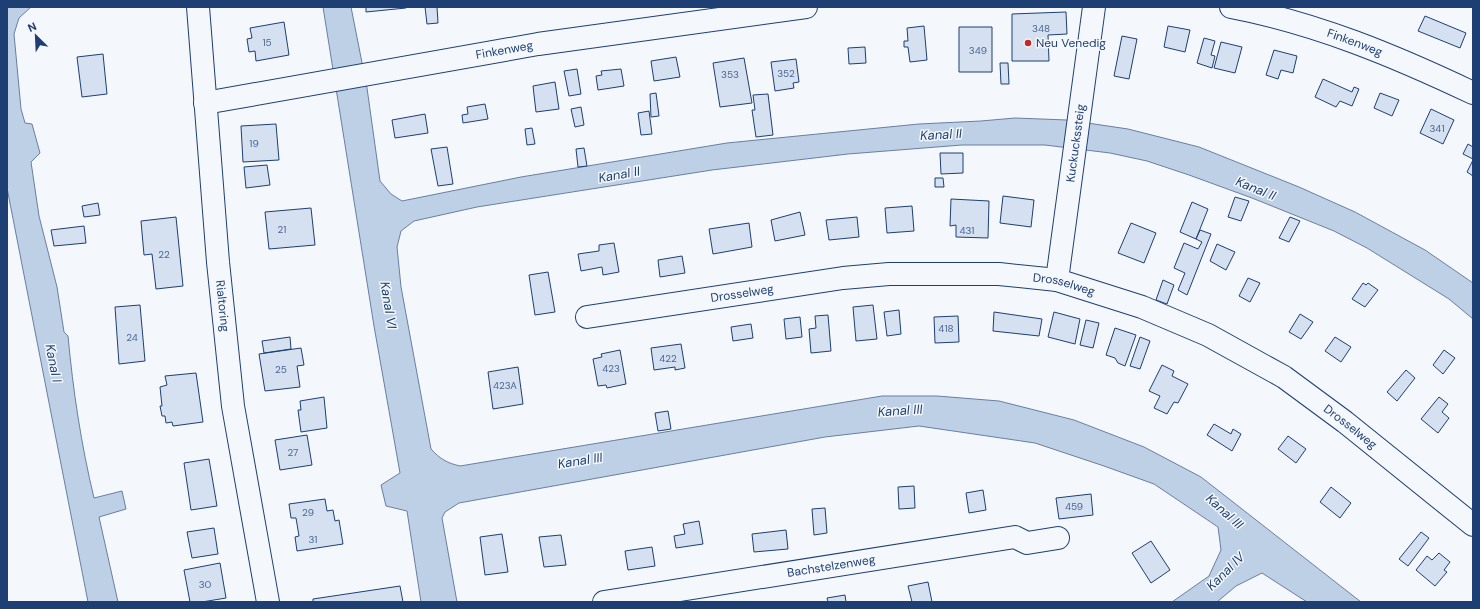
<svg xmlns="http://www.w3.org/2000/svg" width="1480" height="609" viewBox="0 0 1480 609" font-family="'DM Sans',sans-serif">
	<rect width="100%" height="100%" fill="#f4f7fb"/>
	<path fill="#bed0e5" stroke="#687fa3" d="M7 7H31L19 18 14 34 21 109 25 123 32 124 40 153 31 162 39 216 57 287 64 332 68 336C73 390 81 444 94 498L122 491 126 509 99 517 118 602H88L7 188Z
		M323 7H351L367 88 380 181 391 194 402 201 521 177 727 143 919 124 981 121 1015 118 1067 120 1128 129 1199 147 1299 187 1355 212 1425 250 1473 283V319L1449 299 1367 248 1334 231 1252 198 1189 175 1147 161 1110 153 1045 145H962L848 154 712 170 477 207 414 221 401 231 397 247 401 287 431 449C440 459 447 463 460 466L882 396H937L999 401 1074 420 1144 447 1201 477 1361 602H1307L1262 573 1236 586 1217 602H1172L1209 576 1221 550 1218 527 1154 484 1104 466 1035 443 919 426 825 437 459 503 445 512 442 518 457 602H421L407 511 386 506 381 485 400 473 374 326Z"/>
	<path fill="#d5e0f0" stroke="#1d3f73" d="M366 7H405L406 8 366 12Z
		M425 7H437L438 23 427 24Z
		M1066 12 1067 34 1048 35 1049 61H1012V14Z
		M1425 16 1466 33 1460 48 1418 31Z
		M284 22 289 55 256 61 255 51 249 52 247 39 252 38 250 28Z
		M924 26 927 60 910 62 908 47H904V41H908L907 28Z
		M1168 26 1190 30 1185 52 1164 47Z
		M959 27H992V72H959Z
		M1122 36 1137 39 1129 79 1114 76Z
		M1204 38 1215 41 1211 55 1215 56 1212 68 1197 63Z
		M1221 42 1242 47 1235 73 1214 68Z
		M865 47 866 63 849 64 848 48Z
		M1274 50 1297 56 1293 73 1281 70 1278 79 1266 75Z
		M103 54 107 94 82 97 77 57Z
		M676 57 680 77 654 81 651 61Z
		M744 58 752 103 720 107 713 63Z
		M796 59 799 82 793 83 794 88 775 91 771 62Z
		M1000 63H1008L1009 84H1001Z
		M577 69 581 94 569 96 564 71Z
		M621 69 624 86 598 90 596 76 602 75 601 71Z
		M1323 79 1352 92 1354 87 1359 89 1352 106 1340 101 1336 107 1315 97Z
		M555 82 559 109 536 112 533 86Z
		M656 93 659 116 651 117 650 94Z
		M1380 93 1399 100 1392 116 1374 108Z
		M768 94 773 135 756 137 752 110H755L753 95Z
		M485 104 488 119 463 123 462 115 468 114 467 107Z
		M581 107 584 125 575 127 571 109Z
		M1431 109 1454 120 1443 144 1420 133Z
		M649 111 652 134 641 135 638 113Z
		M425 114 428 133 395 138 392 120Z
		M276 124 279 160 243 162 241 126Z
		M532 128 535 144 527 145 525 129Z
		M1468 144 1473 147V159L1463 154Z
		M447 147 453 184 438 186 431 149Z
		M584 148 587 166 578 167 576 149Z
		M940 153H963V173L941 174Z
		M1473 160V176L1467 172Z
		M267 165 270 185 246 188 244 167Z
		M935 178H943L944 187H935Z
		M1003 196 1034 200 1031 227 1000 223Z
		M1235 197 1249 201 1241 221 1228 217Z
		M951 199 989 201 988 238 956 237V225L950 226Z
		M1192 202 1208 209 1196 239 1180 232Z
		M98 203 100 215 84 217 82 206Z
		M912 206 914 231 887 233 885 208Z
		M311 208 315 245 269 249 265 212Z
		M800 212 805 235 775 241 771 220Z
		M176 217 183 286 156 289 152 254 144 255 141 221Z
		M857 217 859 237 829 240 826 220Z
		M1290 217 1300 221 1289 242 1279 238Z
		M749 223 752 247 713 254 709 229Z
		M1131 223 1156 233 1144 263 1118 253Z
		M84 226 86 243 54 246 51 230Z
		M1200 230 1211 234 1187 295 1178 290 1185 273 1174 268 1184 243 1198 249 1202 242 1196 239Z
		M614 243 619 272 603 275 602 267 581 271 578 254 599 251V245Z
		M1217 244 1235 252 1226 270 1210 261Z
		M682 256 685 273 660 277 658 260Z
		M548 272 555 312 535 315 529 275Z
		M1248 278 1260 283 1250 302 1239 296Z
		M1163 280 1174 285 1167 304 1156 300Z
		M1363 283 1366 285 1368 283 1378 290 1365 307 1352 299Z
		M140 305 145 361 119 364 115 307Z
		M873 305 877 339 856 341 853 307Z
		M899 310 901 334 887 336 884 312Z
		M994 312 1042 319 1039 336 993 331Z
		M1054 312 1080 319 1075 344 1048 337Z
		M1300 314 1313 322 1301 339 1289 332Z
		M828 315 831 351 811 353 809 329 816 328 815 316Z
		M958 316 959 342 935 343 934 317Z
		M800 317 802 337 786 339 784 319Z
		M1086 320 1099 323 1093 348 1080 345Z
		M751 324 753 338 733 341 731 327Z
		M1115 328 1136 335 1125 366 1118 363 1115 358 1106 355Z
		M290 337 291 349 264 353 262 341Z
		M1140 337 1150 341 1140 369 1130 366Z
		M1335 337 1351 347 1341 362 1325 351Z
		M681 344 685 368 675 370V367L654 370 651 348Z
		M301 348 304 365 297 366 300 387 265 391 259 354Z
		M620 350 626 384 607 388 606 385 598 386 593 359 602 357 601 354Z
		M1444 350 1455 358 1443 374 1433 365Z
		M1162 365 1174 371 1172 376 1188 384 1178 403 1174 402 1167 414 1154 408 1160 396 1149 391Z
		M518 367 523 404 493 409 488 372Z
		M1406 370 1415 378 1397 401 1387 392Z
		M196 373 203 422 173 426 172 422 166 423 165 416H162L160 406H162L160 387 167 385 165 376Z
		M324 397 327 428 301 432 298 410H301L300 401Z
		M1439 397 1448 404 1442 412 1449 418 1438 433 1421 419Z
		M668 411 671 429 658 431 655 413Z
		M1214 424 1231 434 1233 429 1241 434 1232 451 1207 435Z
		M307 435 312 465 280 470 275 440Z
		M1288 436 1306 449 1296 463 1278 449Z
		M209 459 217 506 191 510 184 463Z
		M914 486 915 508 899 509 898 487Z
		M1331 487 1351 503 1340 518 1320 502Z
		M983 490 986 510 969 513 966 493Z
		M1091 494 1093 515 1059 519 1056 498Z
		M325 499 327 511 333 510 335 521 339 520 343 544 297 551 295 537 299 536 296 518H291L289 504Z
		M825 508 827 533 814 535 812 509Z
		M699 521 703 544 676 548 674 536 685 534 683 524Z
		M214 528 218 554 192 558 187 532Z
		M786 530 788 549 754 552 752 534Z
		M1421 532 1429 538 1408 566 1399 559Z
		M502 534 508 572 485 575 480 537Z
		M561 535 566 565 544 567 539 537Z
		M1151 541 1170 570 1151 583 1132 553Z
		M652 547 655 566 628 570 625 551Z
		M1439 553 1450 562 1444 570 1447 572 1435 586 1416 570 1427 556 1432 560Z
		M220 563 226 598 202 602H190L184 570Z
		M928 582 932 602H912L908 586Z
		M400 586 403 602H313V599Z
		M845 595 846 602H828L827 598Z"/>
	<g fill="none" stroke-linecap="round" stroke-linejoin="round">
		<g stroke="#1d3f73" stroke-width="24">
			<g id="minor">
				<path id="s1" d="M198 7 218 262 233 406 268 602"/>
				<path id="s2" d="M1231 7C1316 23 1395 56 1473 93"/>
				<path id="s3" d="M205 103 538 44 806 7"/>
				<path id="s4" d="M1057 280 1094 7"/>
				<path id="s5" d="M587 317 843 278 889 274H999L1057 280 1142 307 1208 335 1284 377 1345 422 1473 525"/>
				<path id="s6" d="M604 602 1015 537 1027 543 1058 538"/>
			</g>
		</g>
		<use href="#minor" stroke="#f4f7fb" stroke-width="22"/>
	</g>
	<circle fill="#c62828" stroke="#f4f7fb" stroke-width="1.5" cx="1028" cy="43" r="4"/>
	<g text-anchor="middle" stroke-width="3" stroke-linejoin="round" paint-order="stroke">
		<g font-size="10" fill="#4b6792">
			<text x="1041" y="32">348</text>
			<text x="267" y="46">15</text>
			<text x="978" y="54">349</text>
			<text x="786" y="77">352</text>
			<text x="730" y="78">353</text>
			<text x="1437" y="132">341</text>
			<text x="254" y="147">19</text>
			<text x="282" y="233">21</text>
			<text x="967" y="234">431</text>
			<text x="164" y="258">22</text>
			<text x="946" y="332">418</text>
			<text x="132" y="341">24</text>
			<text x="668" y="362">422</text>
			<text x="611" y="372">423</text>
			<text x="281" y="373">25</text>
			<text x="505" y="389">423A</text>
			<text x="293" y="456">27</text>
			<text x="1074" y="510">459</text>
			<text x="308" y="516">29</text>
			<text x="313" y="543">31</text>
			<text x="205" y="588">30</text>
		</g>
		<g font-size="12" fill="#1d3f73" stroke="#f4f7fb">
			<text dy="4" stroke="none"><textPath href="#s2" startOffset="129">Finkenweg</textPath></text>
			<text dy="4" stroke="none"><textPath href="#s3" startOffset="304">Finkenweg</textPath></text>
			<text dy="4" stroke="none"><textPath href="#s4" startOffset="138">Kuckuckssteig</textPath></text>
			<text dy="4" stroke="none"><textPath href="#s5" startOffset="481">Drosselweg</textPath></text>
			<text dy="4" stroke="none"><textPath href="#s5" startOffset="157">Drosselweg</textPath></text>
			<text dy="4" stroke="none"><textPath href="#s1" startOffset="300">Rialtoring</textPath></text>
			<text dy="4" stroke="none"><textPath href="#s5" startOffset="804">Drosselweg</textPath></text>
			<text dy="4" stroke="none"><textPath href="#s6" startOffset="230">Bachstelzenweg</textPath></text>
		</g>
		<g font-size="12" fill="#1d3f73" stroke="#f4f7fb" text-anchor="start">
			<text x="1036" y="47">Neu Venedig</text>
		</g>
		<g font-size="13" font-style="italic" fill="#1d3f73" stroke="#f4f7fb">
			<text transform="translate(941 134) rotate(-3)" y="5">Kanal II</text>
			<text transform="translate(619 174) rotate(-10)" y="5">Kanal II</text>
			<text transform="translate(1256 188) rotate(22)" y="5">Kanal II</text>
			<text transform="translate(389 305) rotate(81)" y="5">Kanal VI</text>
			<text transform="translate(54 363) rotate(79)" y="5">Kanal I</text>
			<text transform="translate(900 410) rotate(-4)" y="5">Kanal III</text>
			<text transform="translate(580 460) rotate(-9)" y="5">Kanal III</text>
			<text transform="translate(1225 511) rotate(42)" y="5">Kanal III</text>
			<text transform="translate(1225 571) rotate(-45)" y="5">Kanal IV</text>
		</g>
	</g>
	<rect width="1480" height="609" fill="none" stroke="#1d3f73" stroke-width="16"/>
	<g transform="translate(36 36) rotate(336)" stroke="#f4f7fb" stroke-width="3" paint-order="stroke">
	<path d="M0-3L7 15L0 10L-7 15Z" fill="#1d3f73"/>
	<text y="-6" font-size="11" font-weight="bold" text-anchor="middle" fill="#1d3f73">N</text>
	</g>
</svg>
